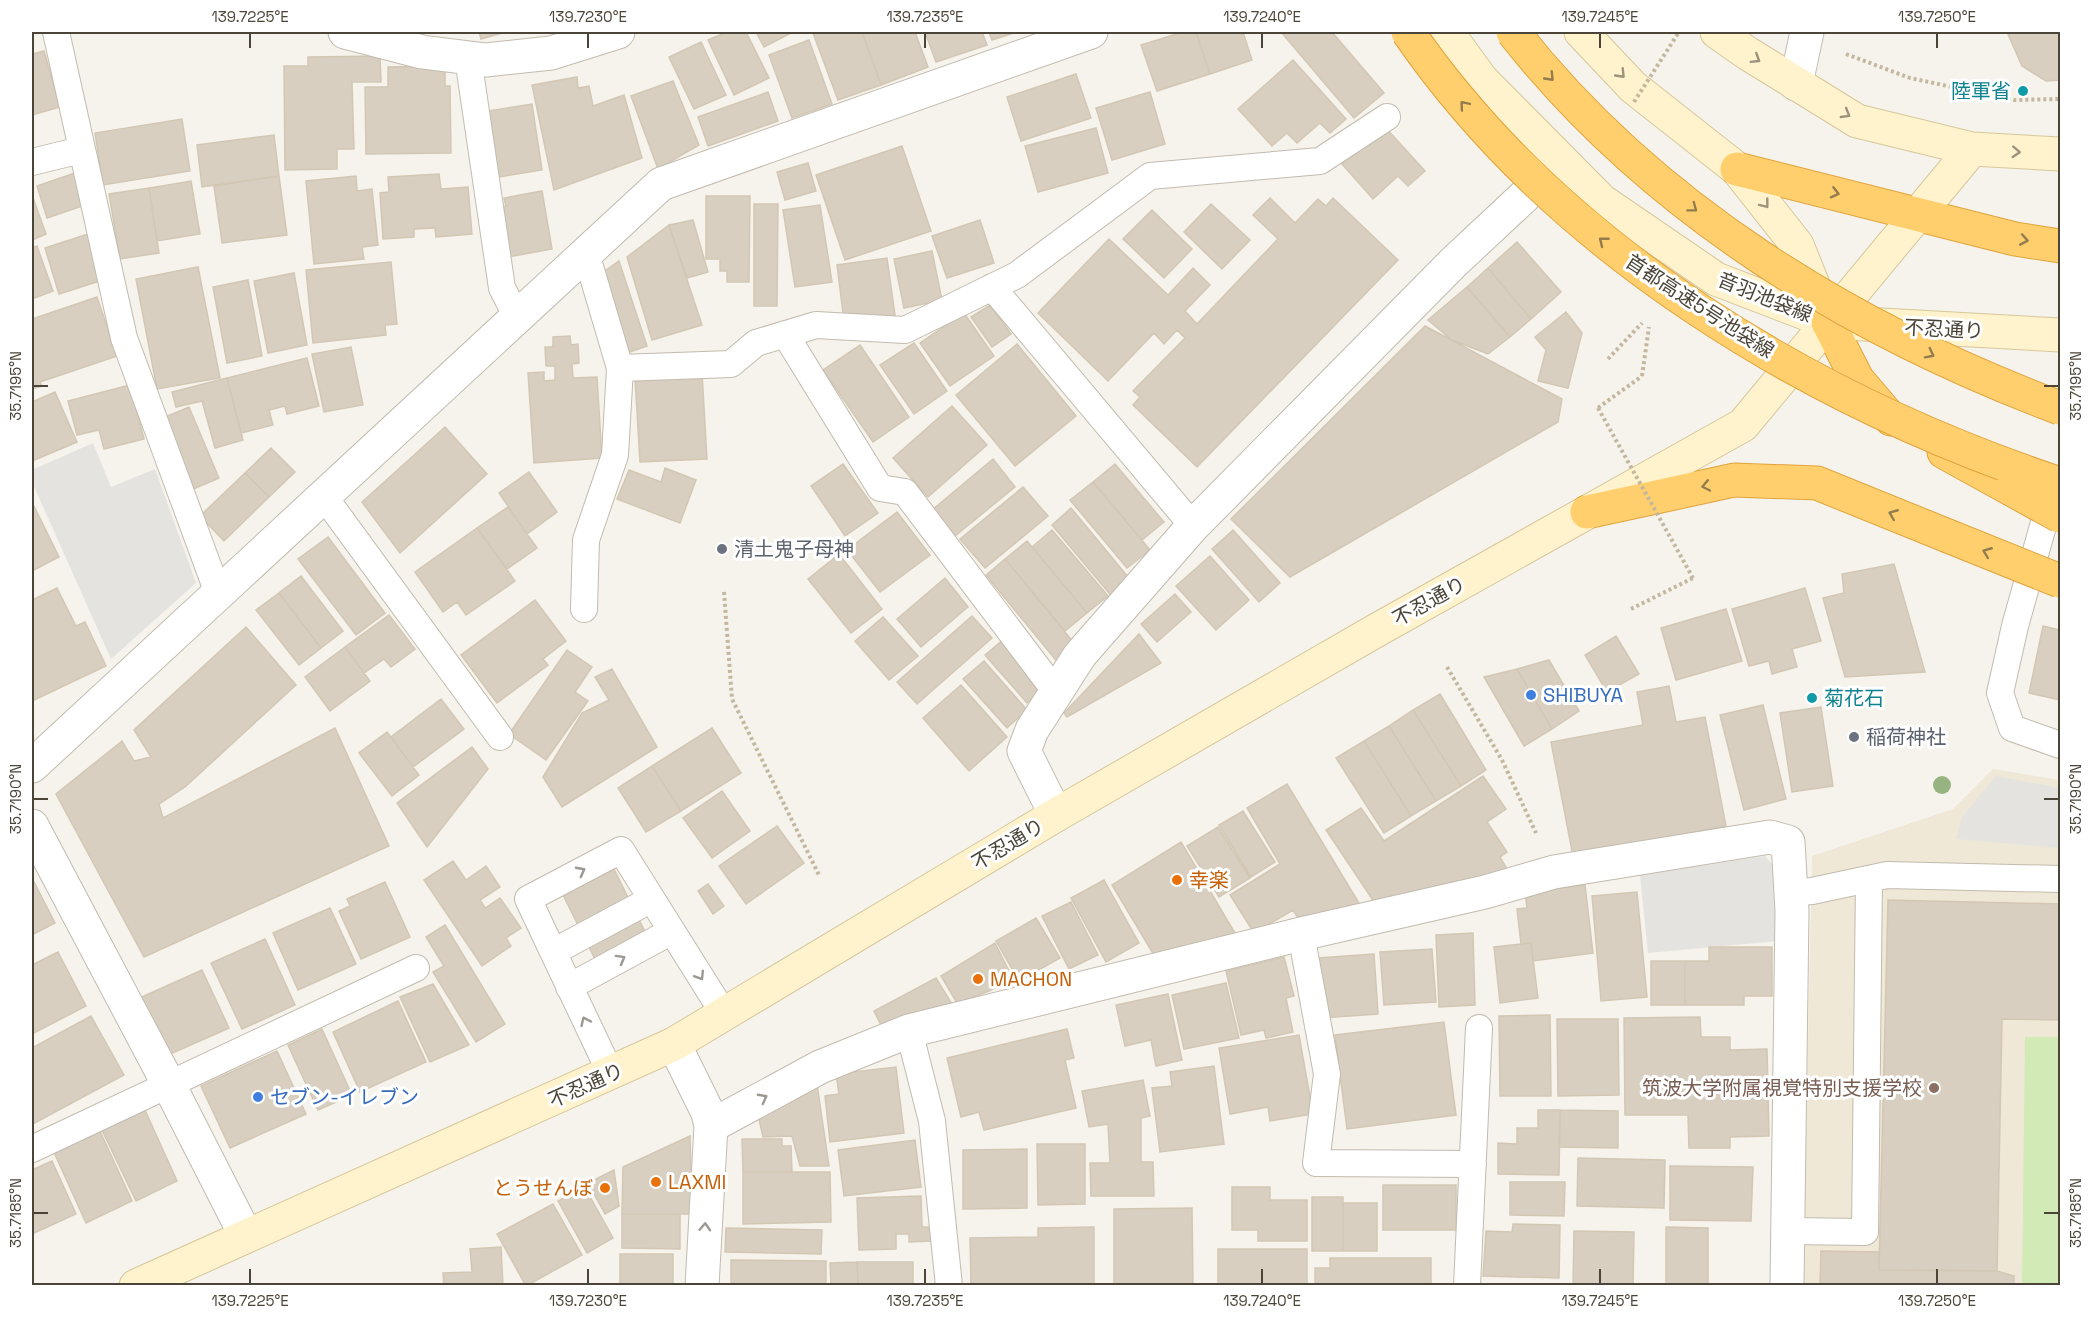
<svg xmlns="http://www.w3.org/2000/svg" width="2092" height="1317" viewBox="0 0 2092 1317" font-family="'Space Grotesk','Noto Sans JP',sans-serif">
	<rect width="100%" height="100%" fill="#f6f3ec"/>
	<path fill="#efe8d6" d="M1993 769 2060 780V1285L1803 1286 1812 856 1953 809Z"/>
	<path fill="#d2eab5" d="M2025 1037H2060V1285H2022Z"/>
	<path fill="#e5e3e0" d="M93 443 111 487 155 469 196 583 111 659 32 482V470Z
		M1996 776 2060 788V848L1956 839 1962 817Z
		M1765 856 1778 871V941L1648 953 1640 875Z"/>
	<path fill="#d8cfc1" stroke="#d3c7b4" stroke-width="1.5" d="M479 32H506L481 39Z
		M727 32H746L769 78 734 95 708 40Z
		M756 32H793L764 47Z
		M815 32H862L881 85 838 100 813 33Z
		M862 32H915L928 67 881 85Z
		M925 32H982L987 45 936 62Z
		M989 32H1017L992 40Z
		M1183 32H1196L1210 74 1157 91 1141 45Z
		M1199 32H1243L1252 60 1210 74 1196 33Z
		M1281 32H1332L1384 93 1354 118Z
		M2007 32H2060V80L2046 81 2022 66Z
		M809 40 832 104 792 118 769 55Z
		M701 42 726 95 694 109 669 57Z
		M44 51 60 107 32 115V54Z
		M380 56 381 82H352L354 149H337V169L285 170 284 66H308V57Z
		M1293 60 1346 119 1330 133 1320 123 1297 143 1287 133 1272 146 1238 109Z
		M445 66V86H450L451 153 366 154 365 87H388V67Z
		M1076 74 1091 118 1021 141 1007 97Z
		M577 77 578 88 589 86 593 106 624 95 642 158 554 190 532 85Z
		M673 81 699 145 658 169 631 96Z
		M768 92 778 121 708 146 698 117Z
		M1150 92 1165 144 1112 160 1096 108Z
		M532 104 542 170 499 177 488 111Z
		M182 119 190 171 103 185 95 133Z
		M1384 126 1425 171 1408 186 1398 176 1373 199 1342 164Z
		M1096 128 1108 173 1038 192 1025 146Z
		M274 135 279 176 202 187 197 145Z
		M902 146 931 231 845 260 816 175Z
		M808 163 816 191 785 200 777 172Z
		M75 173 85 205 47 218 37 186Z
		M439 174 441 189 468 187 472 234 436 237 435 228 414 229V237L383 239 380 193 389 192 388 177Z
		M279 176 287 235 222 243 214 186Z
		M356 176 357 191 372 189 378 245 362 247 364 259 314 264 306 181Z
		M191 181 200 234 157 241 149 188Z
		M149 188 159 253 120 259 109 194Z
		M542 191 552 249 503 258 494 209 506 206 504 198Z
		M32 195 46 234 32 240Z
		M706 196H750L749 282H727V271H720V259H706Z
		M1270 198 1295 223 1318 199 1326 206 1333 198 1398 260 1197 467 1133 405 1140 397 1133 391 1185 338 1177 330 1164 344 1154 333 1108 381 1038 313 1109 239 1168 295 1193 268 1210 285 1185 311 1197 324 1278 239 1253 215Z
		M754 204H778L777 306H754Z
		M1211 204 1250 240 1222 269 1184 232Z
		M820 205 832 282 795 287 783 210Z
		M1152 210 1192 249 1164 278 1123 239Z
		M693 220 708 272 687 278 669 225Z
		M980 220 994 263 947 278 932 236Z
		M669 225 702 325 652 340 627 257Z
		M88 234 103 280 59 294 45 248Z
		M1517 242 1561 292 1531 319 1488 268Z
		M37 246 53 291 32 299V248Z
		M932 251 942 300 904 308 894 259Z
		M887 258 895 315 844 321 837 265Z
		M619 261 647 346 621 355 599 275Z
		M391 262 397 324 385 325 386 335 313 343 306 270Z
		M198 267 220 378 157 389 136 279Z
		M1488 268 1531 319 1510 337 1467 287Z
		M294 273 307 345 268 353 254 281Z
		M248 280 262 356 227 363 213 287Z
		M1467 287 1510 337 1488 354 1452 340 1428 320Z
		M97 297 117 356 40 382 42 386 32 389V319Z
		M990 305 1011 334 992 347 971 317Z
		M1566 312 1582 333 1568 388 1538 381 1546 350 1535 337Z
		M964 313 994 356 950 386 920 343Z
		M1425 326 1562 399 1558 422 1290 577 1231 519Z
		M570 336 571 345 578 344 579 363 572 364 573 378 597 377 602 458 534 463 528 373 544 372V381L555 380V366H546L545 347H553V337Z
		M914 343 947 391 914 414 880 365Z
		M1017 344 1076 416 1015 466 956 395Z
		M860 345 909 417 873 442 823 370Z
		M351 347 363 405 324 412 312 354Z
		M307 358 319 406 287 414 285 406 269 410 273 425 241 433 227 378Z
		M702 373 707 459 640 462 635 378Z
		M227 378 243 440 215 448 202 401 176 407 172 392Z
		M130 385 144 439 104 449 99 430 77 435 68 401Z
		M55 392 77 442 32 461V402Z
		M952 406 987 445 928 497 893 458Z
		M189 407 219 478 191 490 161 419Z
		M445 427 487 474 400 553 362 502Z
		M271 448 295 472 269 497 245 473Z
		M993 459 1015 487 955 536 932 510Z
		M843 464 878 513 845 536 811 486Z
		M1115 464 1164 522 1142 540 1093 482Z
		M665 468 696 480 680 523 617 499 629 470 661 482Z
		M529 472 557 512 527 534 499 493Z
		M245 473 269 497 224 541 200 516Z
		M1093 482 1150 550 1127 568 1070 500Z
		M1023 487 1048 516 985 568 960 539Z
		M32 502 59 557 32 571Z
		M508 507 537 548 507 569 477 528Z
		M1071 508 1133 583 1114 599 1052 525Z
		M897 512 930 555 880 592 847 550Z
		M477 528 515 581 466 615 457 602 443 612 415 572Z
		M1052 530 1108 596 1087 613 1032 547Z
		M1233 530 1280 583 1259 602 1212 549Z
		M328 537 385 613 356 635 298 559Z
		M1027 541 1087 613 1065 631 1005 559Z
		M839 554 882 609 851 633 808 579Z
		M1210 556 1249 600 1216 630 1176 586Z
		M1005 559 1078 648 1059 664 986 575Z
		M1894 564 1925 672 1845 677 1823 598 1844 593 1842 574Z
		M301 576 343 631 321 648 279 593Z
		M945 578 968 607 921 647 897 619Z
		M57 588 76 626 85 622 106 666 32 701V600Z
		M1805 588 1821 641 1792 649 1797 667 1772 674 1769 661 1749 666 1732 609Z
		M279 593 321 648 299 665 256 610Z
		M1175 594 1191 612 1157 642 1141 624Z
		M535 600 566 641 543 659 548 665 497 703 461 655Z
		M1726 609 1742 661 1676 680 1661 628Z
		M389 615 415 649 391 667 384 659 364 673 345 647Z
		M972 616 992 638 917 704 897 682Z
		M883 617 918 656 889 680 855 641Z
		M2043 626 2060 630V700L2029 693Z
		M246 627 296 685 185 787 159 804 163 818 335 728 389 846 144 957 56 794 122 741 134 761 151 757 134 730Z
		M1139 634 1161 663 1067 717 1064 713Z
		M1616 636 1639 674 1607 692 1585 655Z
		M1004 639 1045 686 1027 703 985 655Z
		M345 647 370 681 330 711 305 677Z
		M567 650 592 667 575 692 588 701 546 760 509 734Z
		M1549 660 1579 711 1552 729 1517 669Z
		M984 661 1027 710 1007 728 963 679Z
		M612 669 657 747 562 807 543 777 582 713 609 700 595 677Z
		M1517 669 1552 729 1524 746 1484 677Z
		M961 685 1007 737 969 771 923 718Z
		M1669 686 1676 722 1705 717 1726 826 1573 856 1551 742 1643 725 1637 692Z
		M1440 694 1486 770 1461 786 1413 710Z
		M441 699 464 729 413 767 391 737Z
		M1763 705 1786 799 1744 810 1720 715Z
		M1821 707 1833 786 1792 792 1780 713Z
		M1413 710 1461 786 1436 801 1389 726Z
		M1389 726 1436 801 1411 816 1364 741Z
		M712 728 741 773 681 811 652 766Z
		M387 732 419 775 392 796 359 753Z
		M1364 741 1411 816 1384 833 1336 758Z
		M472 747 488 769 427 847 397 803Z
		M652 766 681 811 646 832 618 788Z
		M1483 776 1506 809 1487 822 1507 852 1500 857 1507 869 1376 905 1326 830 1361 808 1384 841Z
		M1287 784 1362 908 1300 921 1293 910 1254 933 1230 895 1280 864 1247 808Z
		M722 791 750 831 712 858 683 818Z
		M1243 811 1275 862 1251 877 1219 825Z
		M777 826 804 863 746 904 719 866Z
		M1218 827 1250 878 1219 897 1187 846Z
		M1181 842 1235 933 1157 960 1112 885Z
		M606 853 655 952 604 977 555 879Z
		M453 861 466 880 486 866 500 887 480 900 485 908 500 898 521 928 506 938 511 946 482 966 424 880Z
		M32 878 55 923 32 935Z
		M1104 880 1139 943 1106 962 1071 898Z
		M385 882 410 937 361 959 339 911 350 906 347 899Z
		M708 884 724 906 713 914 698 891Z
		M1585 885 1593 953 1533 961 1531 943 1521 944 1517 909 1527 908 1525 892Z
		M1637 892 1647 997 1601 1001 1592 896Z
		M1888 900 2060 904V1020L2002 1019 1997 1271 1879 1270Z
		M1071 902 1098 955 1069 969 1042 916Z
		M330 908 356 964 298 990 273 933Z
		M1036 918 1060 958 1019 981 996 941Z
		M445 925 505 1024 476 1042 433 972 444 966 426 937Z
		M1473 933 1475 1005 1439 1007 1436 935Z
		M265 939 295 1005 242 1029 211 963Z
		M995 943 1013 979 989 991 957 1003 941 976Z
		M1531 943 1538 998 1500 1003 1494 947Z
		M1709 947H1772V996H1744V1005H1685V961H1709Z
		M1432 949 1436 1002 1384 1005 1380 952Z
		M58 952 86 1006 32 1034V965Z
		M1374 954 1378 1014 1322 1018 1318 958Z
		M1284 957 1294 996 1286 998 1293 1032 1266 1038 1264 1030 1241 1035 1226 971Z
		M1651 961H1685V1005H1651Z
		M202 970 229 1028 168 1055 142 997Z
		M936 978 952 1004 882 1027 874 1011Z
		M1226 983 1239 1038 1184 1049 1172 995Z
		M433 984 469 1045 430 1062 400 997Z
		M1168 994 1182 1060 1156 1066 1151 1040 1125 1046 1116 1005Z
		M398 1001 426 1062 360 1092 333 1032Z
		M1550 1015 1551 1096H1500L1499 1016Z
		M91 1016 124 1075 33 1124 32 1121V1048Z
		M1700 1017 1701 1037H1730V1050L1767 1049 1769 1136 1730 1137V1148H1689L1688 1115H1625L1624 1018Z
		M1557 1019H1618L1619 1095 1558 1096Z
		M1444 1022 1456 1115 1347 1129 1335 1035Z
		M322 1029 352 1095 318 1110 288 1045Z
		M1067 1029 1074 1058 1065 1060 1076 1108 984 1130 979 1112 961 1117 947 1058Z
		M1299 1035 1313 1114 1270 1121 1268 1107 1230 1114 1219 1048Z
		M277 1051 306 1114 230 1148 201 1086Z
		M1214 1066 1224 1144 1160 1152 1152 1088 1172 1086 1170 1072Z
		M896 1067 904 1133 830 1142 825 1096 839 1094 836 1074Z
		M1143 1080 1150 1116 1141 1118V1162H1153L1154 1196H1091L1090 1163H1110L1108 1124 1089 1127 1082 1091Z
		M817 1084 829 1166H800L792 1136 763 1137 758 1115Z
		M144 1108 177 1181 136 1201 101 1128Z
		M1538 1110H1560L1559 1175 1498 1174V1143L1517 1144V1128H1538Z
		M1560 1110 1618 1111V1148L1559 1147Z
		M99 1129 132 1201 86 1223 53 1150Z
		M690 1136 692 1214H622L623 1167Z
		M742 1139H782V1146H791L792 1172H743Z
		M915 1140 921 1187 844 1196 838 1150Z
		M1037 1144H1085V1204L1038 1205Z
		M1027 1149V1208L963 1209V1150Z
		M1578 1158 1665 1160 1664 1208 1577 1206Z
		M52 1161 76 1214 32 1234V1170Z
		M1670 1166 1753 1167 1751 1221 1670 1220Z
		M614 1170 619 1206 605 1214 588 1183Z
		M743 1172H830L831 1222 743 1224Z
		M1510 1182H1565L1564 1216 1510 1215Z
		M1383 1185H1456V1230H1383Z
		M584 1186 613 1238 587 1253 558 1201Z
		M1232 1187H1270V1200H1307V1241H1258V1230H1232Z
		M921 1196 922 1227H932V1241L909 1242V1234H896V1249L859 1250 857 1198Z
		M1312 1197H1343V1251H1312Z
		M1343 1203H1377V1251H1343Z
		M553 1204 582 1255 526 1286 497 1234Z
		M1192 1208 1193 1286H1114V1209Z
		M622 1214H680V1249L622 1248Z
		M1513 1224 1560 1225 1559 1278 1483 1276 1486 1231 1512 1232Z
		M1094 1227V1286H971L970 1238 1038 1237V1228Z
		M1666 1227 1708 1228V1286H1666Z
		M726 1228 822 1230 821 1254 725 1252Z
		M1574 1231 1634 1232 1633 1286H1573Z
		M501 1247 503 1286H444L443 1273 472 1272 470 1249Z
		M1218 1249H1307V1286H1218Z
		M1821 1251 1879 1252V1270L1997 1271 2014 1276V1286H1820Z
		M620 1254H673V1286H620Z
		M1330 1258H1431V1286H1315V1268H1330Z
		M731 1260 826 1261V1286H731Z
		M857 1262 858 1286H831L830 1263Z
		M857 1262H913V1286H858Z"/>
	<g fill="none" stroke-linecap="round" stroke-linejoin="round">
		<g stroke="#c2bbae" stroke-width="28">
			<path id="service" d="M56 32 124 338 218 593
				M468 58 502 288 517 317
				M32 162 81 150
				M992 287 1193 526
				M785 334 880 488 905 492 1056 692
				M620 368 731 364 756 343 816 325 905 330 1017 275 1150 176 1320 161 1387 117
				M2052 494 2015 626 2000 693 2012 728 2060 745
				M323 495 500 737
				M584 609 586 540 615 455 620 368 586 253
				M1790 893 1812 891 1887 875 2060 879
				M1301 934 1327 1074 1316 1163 1473 1164
				M553 952 652 899
				M569 987 672 931
				M909 1031 932 1121 949 1286
				M611 1074 528 899 621 850 724 1014
				M32 1149 416 968
				M1788 1231 1865 1232 1869 879
				M1467 1286 1479 1028"/>
		</g>
		<g stroke="#c2bbae" stroke-width="35">
			<path id="minor" d="M345 32 422 52 486 60 551 53 618 32
				M1796 84 1807 32
				M32 766 661 184 1091 32
				M1056 815 1024 751 1032 730 1080 655 1193 526 1454 262 1560 163
				M32 826 169 1085 246 1236
				M674 1044 708 1113 711 1126 702 1286
				M711 1126 820 1067 909 1031 1301 934 1485 892 1554 872 1770 837 1788 842 1792 911 1787 1286"/>
		</g>
		<g stroke="#d6c79b" stroke-width="35">
			<path id="secondary" d="M1447 32 1481 79 1602 201 1716 279 1828 322 2060 335
				M1581 32 1633 87 1737 169 1797 245 1821 305
				M1717 32 1747 53 1857 121 1972 149 2060 154
				M136 1286 674 1044 1056 815 1377 630 1743 425 1972 149"/>
		</g>
		<g stroke="#e0a43c" stroke-width="35">
			<path id="motorway" d="M1737 169 2015 239 2060 246
				M1828 322 1857 379 1891 419
				M1944 452 2011 489
				M1587 512 1734 480 1817 483 1948 536"/>
		</g>
		<path stroke="#c4b79f" stroke-width="4" stroke-dasharray="3 3" stroke-linecap="butt" d="M1846 54 1910 78 2014 100 2060 99
			M1608 359 1642 323
			M1598 408 1642 376
			M724 592 732 699 819 875
			M1631 609 1693 578
			M1447 667 1502 760 1536 833"/>
		<use href="#service" stroke="#fff" stroke-width="26"/>
		<use href="#minor" stroke="#fff" stroke-width="33"/>
		<use href="#secondary" stroke="#fff3cd" stroke-width="33"/>
		<use href="#motorway" stroke="#ffcf6e" stroke-width="33"/>
		<g stroke="#e0a43c" stroke-width="35" stroke-linecap="butt">
			<path id="motorway-bridge" d="M1408 32C1559 251 1811 401 2060 484
				M1513 32C1652 209 1852 330 2060 408
				M2011 489 2060 516
				M1948 536 2060 581"/>
		</g>
		<path stroke="#c4b79f" stroke-width="4" stroke-dasharray="3 3" stroke-linecap="butt" d="M1634 102 1679 32
			M1642 376 1649 327
			M1598 408 1693 578"/>
		<use href="#motorway-bridge" stroke="#ffcf6e" stroke-width="33"/>
	</g>
	<circle fill="#97b381" cx="1942" cy="785" r="9"/>
	<defs><path id="oneway-chevron" d="M-2-3.5L2.5 0L-2 3.5" fill="none" stroke-width="1.6" stroke-linecap="round" stroke-linejoin="round" transform="scale(1.5)"/></defs>
	<g stroke="#9c937c">
		<use href="#oneway-chevron" transform="translate(1756 59) rotate(32)"/>
		<use href="#oneway-chevron" transform="translate(1621 74) rotate(46)"/>
		<use href="#oneway-chevron" transform="translate(1846 114) rotate(31)"/>
		<use href="#oneway-chevron" transform="translate(2016 152) rotate(3)"/>
		<use href="#oneway-chevron" transform="translate(1765 204) rotate(52)"/>
	</g>
	<g stroke="#937c4e">
		<use href="#oneway-chevron" transform="translate(1550 77) rotate(46)"/>
		<use href="#oneway-chevron" transform="translate(1464 105) rotate(-130)"/>
		<use href="#oneway-chevron" transform="translate(1835 193) rotate(14)"/>
		<use href="#oneway-chevron" transform="translate(1693 208) rotate(37)"/>
		<use href="#oneway-chevron" transform="translate(2024 240) rotate(10)"/>
		<use href="#oneway-chevron" transform="translate(1603 241) rotate(-141)"/>
		<use href="#oneway-chevron" transform="translate(1930 354) rotate(27)"/>
		<use href="#oneway-chevron" transform="translate(1706 486) rotate(168)"/>
		<use href="#oneway-chevron" transform="translate(1893 514) rotate(-158)"/>
		<use href="#oneway-chevron" transform="translate(1987 552) rotate(-158)"/>
	</g>
	<g stroke="#9c9892">
		<use href="#oneway-chevron" transform="translate(581 871) rotate(-28)"/>
		<use href="#oneway-chevron" transform="translate(621 959) rotate(-29)"/>
		<use href="#oneway-chevron" transform="translate(700 976) rotate(58)"/>
		<use href="#oneway-chevron" transform="translate(585 1021) rotate(-115)"/>
		<use href="#oneway-chevron" transform="translate(763 1098) rotate(-28)"/>
		<use href="#oneway-chevron" transform="translate(705 1227) rotate(-87)"/>
	</g>
	<path fill="none" stroke="#4b4439" stroke-width="2" d="M250 33V48M588 33V48M925 33V48M1262 33V48M1600 33V48M1937 33V48M33 386H48M2044 386H2059M33 799H48M2044 799H2059M33 1213H48M2044 1213H2059M250 1269V1284M588 1269V1284M925 1269V1284M1262 1269V1284M1600 1269V1284M1937 1269V1284"/>
	<g fill="#0f9aa8" stroke="#fff" stroke-width="2">
		<circle cx="2023" cy="91" r="6"/>
		<circle cx="1812" cy="698" r="6"/>
	</g>
	<g fill="#6b7280" stroke="#fff" stroke-width="2">
		<circle cx="722" cy="549" r="6"/>
		<circle cx="1854" cy="737" r="6"/>
	</g>
	<g fill="#3f7fe0" stroke="#fff" stroke-width="2">
		<circle cx="1531" cy="695" r="6"/>
		<circle cx="258" cy="1097" r="6"/>
	</g>
	<g fill="#e8710a" stroke="#fff" stroke-width="2">
		<circle cx="1177" cy="880" r="6"/>
		<circle cx="978" cy="979" r="6"/>
		<circle cx="656" cy="1182" r="6"/>
		<circle cx="605" cy="1188" r="6"/>
	</g>
	<circle fill="#8d6e63" stroke="#fff" stroke-width="2" cx="1934" cy="1088" r="6"/>
	<g text-anchor="middle" stroke-width="6" stroke-linejoin="round" paint-order="stroke">
		<g font-size="20" fill="#0d838f" stroke="#fff" text-anchor="end">
			<text x="2011" y="98">陸軍省</text>
			<text x="1824" y="705" text-anchor="start">菊花石</text>
		</g>
		<g font-size="20" fill="#4b4439" stroke="#fff">
			<text transform="translate(1765 297) rotate(22)" y="7">音羽池袋線</text>
			<text transform="translate(1700 306) rotate(33)" y="7">首都高速5号池袋線</text>
			<text transform="translate(1944 329) rotate(3)" y="7">不忍通り</text>
			<text transform="translate(1429 601) rotate(-29)" y="7">不忍通り</text>
			<text transform="translate(1008 844) rotate(-31)" y="7">不忍通り</text>
			<text transform="translate(586 1085) rotate(-24)" y="7">不忍通り</text>
		</g>
		<g font-size="20" fill="#5b616d" stroke="#fff" text-anchor="start">
			<text x="734" y="556">清土鬼子母神</text>
			<text x="1866" y="744">稲荷神社</text>
		</g>
		<g font-size="20" fill="#366cbe" stroke="#fff" text-anchor="start">
			<text x="1543" y="702">SHIBUYA</text>
			<text x="270" y="1104">セブン-イレブン</text>
		</g>
		<g font-size="20" fill="#c56008" stroke="#fff" text-anchor="start">
			<text x="1189" y="887">幸楽</text>
			<text x="990" y="986">MACHON</text>
			<text x="668" y="1189">LAXMI</text>
			<text x="593" y="1195" text-anchor="end">とうせんぼ</text>
		</g>
		<g font-size="20" fill="#785e54" stroke="#fff" text-anchor="end">
			<text x="1922" y="1095">筑波大学附属視覚特別支援学校</text>
		</g>
	</g>
	<rect width="2092" height="1317" fill="none" stroke="#ffffff" stroke-width="66"/>
	<rect x="33" y="33" width="2026" height="1251" fill="none" stroke="#4b4439" stroke-width="2"/>
	<g font-size="15" text-anchor="middle" fill="#4b4439">
		<text x="250" y="22">139.7225°E</text>
		<text x="588" y="22">139.7230°E</text>
		<text x="925" y="22">139.7235°E</text>
		<text x="1262" y="22">139.7240°E</text>
		<text x="1600" y="22">139.7245°E</text>
		<text x="1937" y="22">139.7250°E</text>
		<text transform="translate(16 386) rotate(-90)" y="5">35.7195°N</text>
		<text transform="translate(2076 386) rotate(-90)" y="5">35.7195°N</text>
		<text transform="translate(16 799) rotate(-90)" y="5">35.7190°N</text>
		<text transform="translate(2076 799) rotate(-90)" y="5">35.7190°N</text>
		<text transform="translate(16 1213) rotate(-90)" y="5">35.7185°N</text>
		<text transform="translate(2076 1213) rotate(-90)" y="5">35.7185°N</text>
		<text x="250" y="1306">139.7225°E</text>
		<text x="588" y="1306">139.7230°E</text>
		<text x="925" y="1306">139.7235°E</text>
		<text x="1262" y="1306">139.7240°E</text>
		<text x="1600" y="1306">139.7245°E</text>
		<text x="1937" y="1306">139.7250°E</text>
	</g>
</svg>
